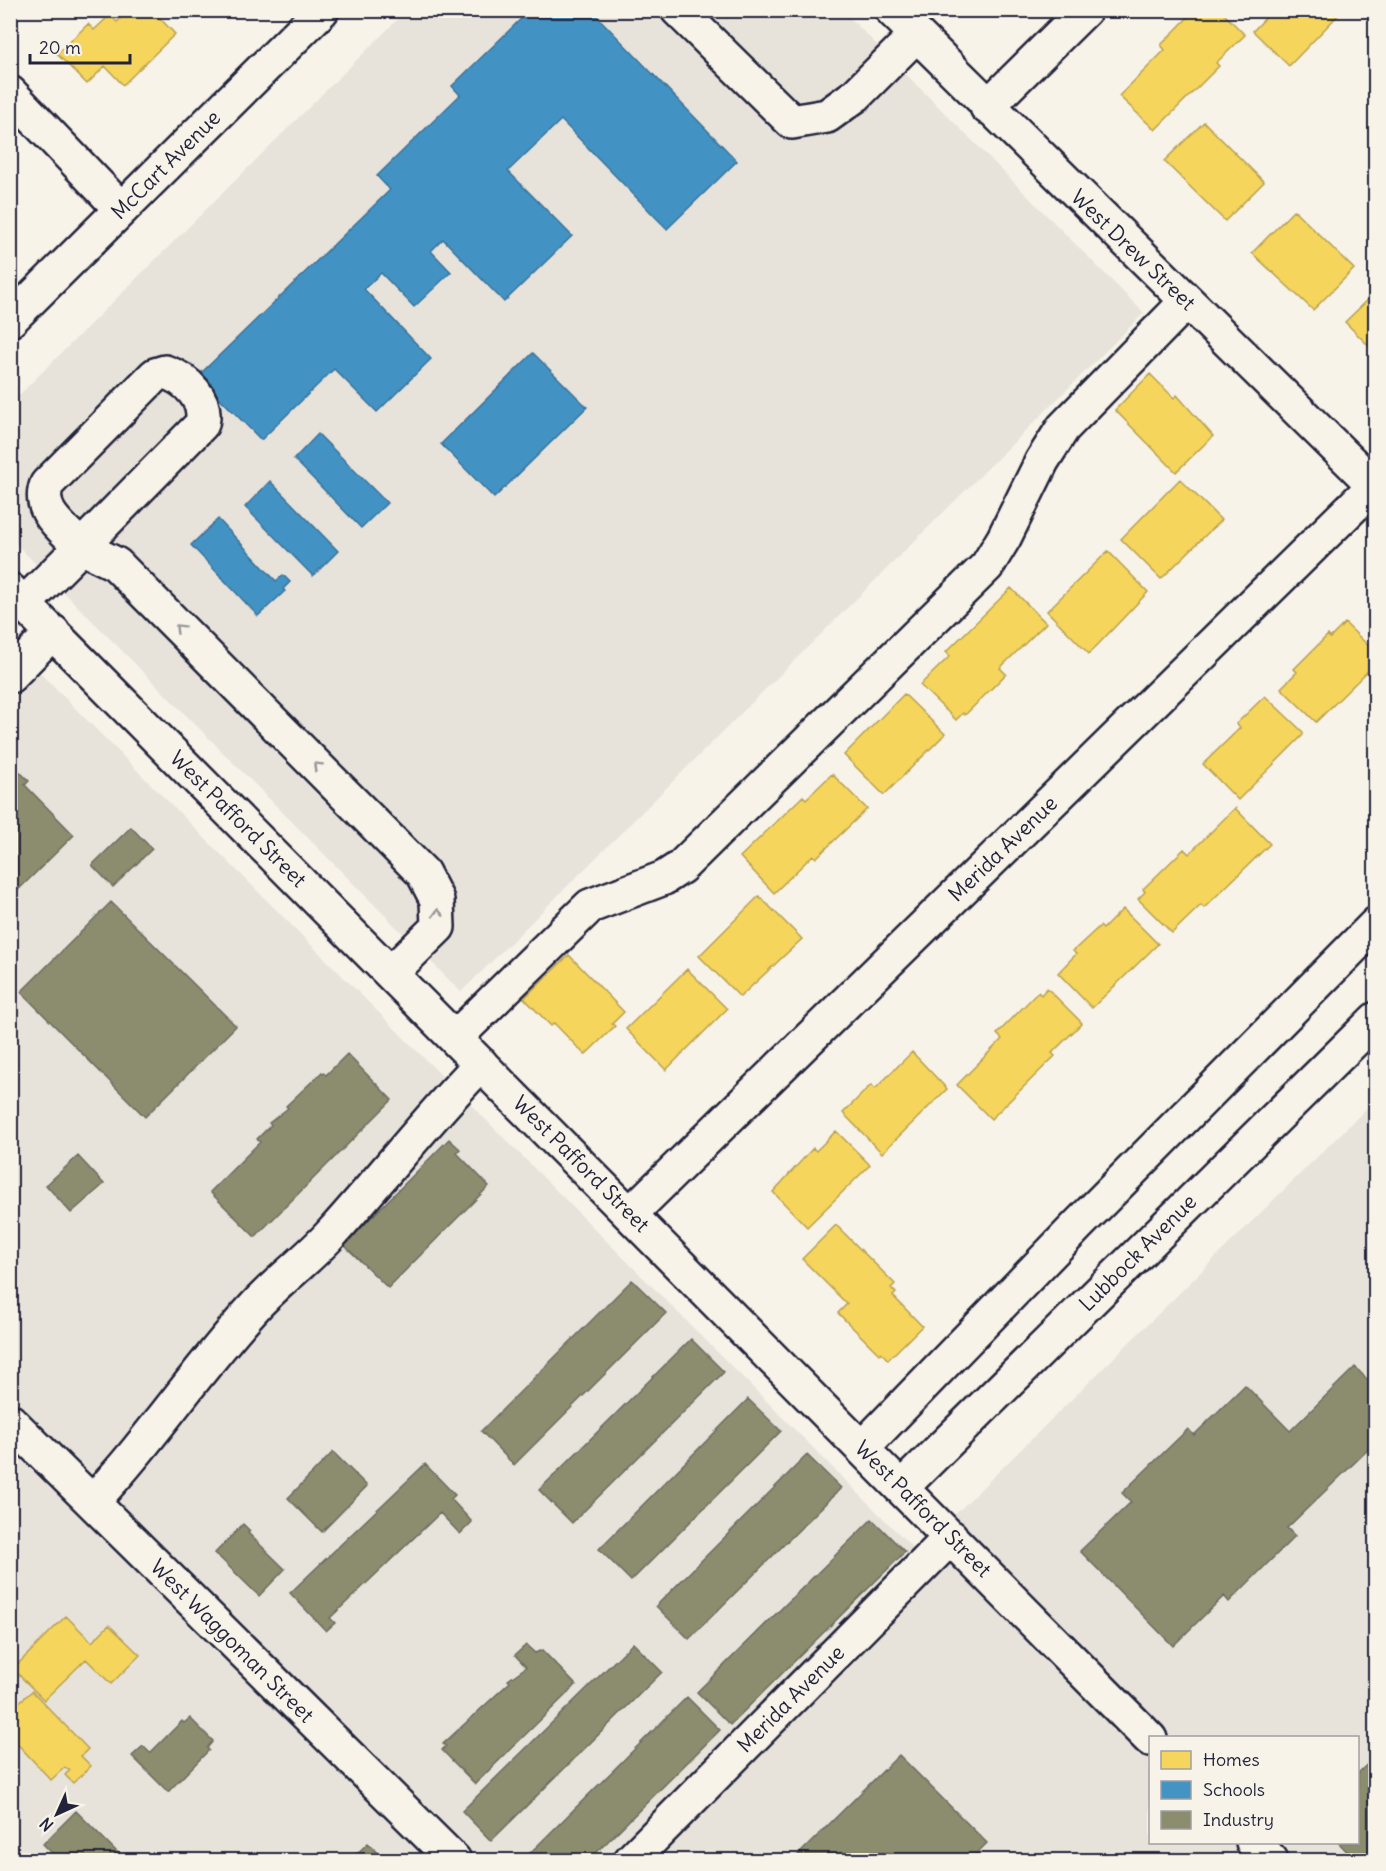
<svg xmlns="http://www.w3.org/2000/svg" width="1386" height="1871" viewBox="0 0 1386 1871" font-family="Delius,sans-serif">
	<rect width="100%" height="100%" fill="#f7f3e8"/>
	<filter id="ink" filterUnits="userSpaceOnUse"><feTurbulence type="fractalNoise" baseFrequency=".0167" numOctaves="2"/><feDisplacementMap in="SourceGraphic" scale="12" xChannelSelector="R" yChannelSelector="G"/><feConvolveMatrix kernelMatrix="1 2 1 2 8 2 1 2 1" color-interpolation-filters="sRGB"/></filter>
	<g filter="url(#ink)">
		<path fill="#e7e3db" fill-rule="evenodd" d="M406 11H843L1144 313 461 992 11 539V403Z
			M10 643 917 1552 1375 1100V1860H11ZM1150 1738H1358V1842H1150Z"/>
		<path fill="#f6d55c" stroke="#b69f52" stroke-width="1.5" d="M129 10H152L175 34 123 85 105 66 87 84 57 54 88 24 94 30 110 15 117 22Z
			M1195 10H1220L1245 35 1216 63 1219 66 1155 130 1119 96 1165 50 1161 45Z
			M1273 10H1343L1289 66 1253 31Z
			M1204 122 1264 182 1225 221 1164 161Z
			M1294 210 1354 269 1313 310 1252 253Z
			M1376 292V353L1345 322Z
			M1150 374 1174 398 1177 395 1213 436 1176 472 1115 410Z
			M1180 479 1221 520 1161 579 1121 539Z
			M1108 551 1148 592 1089 654 1047 611Z
			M1011 588 1046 623 1000 668 1006 674 965 715 963 713 956 720 920 685 950 656 946 652Z
			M1345 623 1376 653V663L1316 722 1281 688 1297 672 1294 669 1328 635 1330 638Z
			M904 694 945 734 884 795 844 755Z
			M1265 696 1303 732V735L1238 800 1203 764 1240 728 1236 724Z
			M832 774 867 809 816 858 813 855 774 893 740 857 803 796 806 799Z
			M1235 808 1270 844 1204 908 1201 905 1172 933 1138 899 1145 892 1143 889 1184 849 1189 854Z
			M759 896 802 939 740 997 699 956Z
			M1123 909 1158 944 1092 1008 1058 973 1076 954 1073 951 1100 926 1103 929Z
			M569 955 624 1012 612 1024 615 1026 585 1055 554 1023 551 1026 524 998Z
			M687 969 727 1009 666 1070 626 1029Z
			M1047 988 1082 1023 1052 1053 1055 1056 991 1119 957 1085 1002 1039 997 1034 1038 992 1041 995Z
			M912 1052 947 1089 882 1153 843 1113 871 1085 875 1089Z
			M836 1131 870 1165 807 1227 773 1192 813 1148 816 1151Z
			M836 1225 895 1284 891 1288 896 1293 893 1296 922 1326 888 1360 881 1352 879 1354 838 1313 847 1304 802 1259Z
			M66 1616 92 1642 109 1625 140 1655 111 1684 86 1659 44 1700 13 1669Z
			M32 1691 88 1749 81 1756 91 1766 73 1783 65 1775 70 1770 64 1768 51 1780 10 1736V1710Z"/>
		<path fill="#4393c3" stroke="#39719a" stroke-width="1.5" d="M525 10H576L579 13 591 10 737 161 667 229 561 120 508 171 572 236 504 302 443 239 431 251 451 272 414 307 381 273 364 289 431 359 377 412 334 369 261 440 198 376 390 190 377 176 460 95 452 86 527 13Z
			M533 353 587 407 494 498 441 444Z
			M318 434 387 503 361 528 294 459Z
			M270 481 338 551 313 576 245 507Z
			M218 519 276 581 283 575 290 582 283 589 285 591 258 616 191 545Z"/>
		<path fill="#8c8c6e" stroke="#6c6c5f" stroke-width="1.5" d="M10 762 29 781 25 785 74 835 12 896Z
			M131 827 152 849 113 887 92 865Z
			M111 902 236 1026 145 1117 21 992Z
			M347 1054 392 1100 255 1237 210 1192 260 1142 257 1139 271 1125 269 1123 288 1108 286 1106 322 1072 326 1075Z
			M449 1139 460 1149 457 1153 489 1186 388 1288 344 1245Z
			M78 1156 104 1184 71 1213 46 1185Z
			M632 1280 666 1313 514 1465 481 1431Z
			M691 1339 724 1372 572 1523 539 1490Z
			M1355 1367 1376 1388V1442L1287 1528 1295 1536 1229 1602 1224 1596 1173 1646 1080 1551 1131 1502 1122 1493 1188 1429 1194 1435 1245 1385 1290 1431Z
			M748 1399 781 1431 631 1581 599 1549Z
			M333 1452 367 1486 322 1532 288 1498Z
			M807 1455 841 1488 689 1639 656 1606Z
			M425 1464 455 1495 451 1499 472 1522 460 1534 440 1513 330 1618 335 1623 326 1631 290 1593Z
			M872 1519 905 1552 730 1725 697 1692Z
			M243 1524 250 1531 248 1533 285 1569 259 1596 215 1553Z
			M633 1643 662 1672 491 1841 462 1811Z
			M526 1645 535 1653 542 1650 576 1685 475 1784 442 1750 446 1746 443 1744 510 1682 508 1680 526 1667 515 1655Z
			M687 1697 720 1730 589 1860H523Z
			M190 1718 213 1741 207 1748 209 1750 168 1792 132 1756 143 1746 150 1753 182 1721 184 1723Z
			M899 1755 987 1843 970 1860H793Z
			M1376 1756V1860H1355L1338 1842H1358V1773Z
			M76 1811 125 1860H59L43 1844Z
			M368 1843 385 1860H350Z"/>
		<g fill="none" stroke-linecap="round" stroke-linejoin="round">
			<g stroke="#22223b" stroke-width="38">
				<path id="minor" d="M678 10 792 122 827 116 856 95 916 35
					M892 10 1376 487
					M10 93 121 209
					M987 107 1085 10
					M165 372C187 379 208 400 202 424L81 547C63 528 36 511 47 484L155 375Z
					M10 590 1150 1739
					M24 604 81 547 116 564 423 873 437 900 438 927 391 973
					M10 676 53 632
					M455 1038 590 906 664 878 681 867 987 566 1004 538 1042 461 1063 428 1186 302
					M630 1214 1376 484
					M10 1421 454 1860
					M862 1448 1078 1225 1376 924
					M901 1488 1376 1019
					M92 1502C152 1439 199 1366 258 1303 281 1279 308 1259 331 1234 382 1178 428 1118 481 1064
					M1253 1842 1271 1860
					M631 1860 951 1537"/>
			</g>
			<g stroke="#22223b" stroke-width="38">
				<path id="major" d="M10 320 322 10"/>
			</g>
			<use href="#minor" stroke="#f7f3e8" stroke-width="33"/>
			<use href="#major" stroke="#f7f3e8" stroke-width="33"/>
		</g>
		<defs><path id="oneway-chevron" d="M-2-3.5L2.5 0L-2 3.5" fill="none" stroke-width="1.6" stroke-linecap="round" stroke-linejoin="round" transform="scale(1.5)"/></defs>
		<g stroke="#97959a">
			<use href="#oneway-chevron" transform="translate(179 628) rotate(-135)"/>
			<use href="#oneway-chevron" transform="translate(317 766) rotate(-135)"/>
			<use href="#oneway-chevron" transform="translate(438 913) rotate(-92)"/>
		</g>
	</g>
	<g text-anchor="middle" stroke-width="6" stroke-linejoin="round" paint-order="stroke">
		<g font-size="21" fill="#22223b" stroke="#f7f3e8">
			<text transform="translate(166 165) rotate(-45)" y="7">McCart Avenue</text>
			<text transform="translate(1133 250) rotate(44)" y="7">West Drew Street</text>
			<text transform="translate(238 819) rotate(45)" y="7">West Pafford Street</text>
			<text transform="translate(1003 849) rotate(-44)" y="7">Merida Avenue</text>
			<text transform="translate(581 1164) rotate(45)" y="7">West Pafford Street</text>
			<text transform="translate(1138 1253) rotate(-45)" y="7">Lubbock Avenue</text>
			<text transform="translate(923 1509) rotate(45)" y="7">West Pafford Street</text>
			<text transform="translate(232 1641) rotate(45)" y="7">West Waggoman Street</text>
			<text transform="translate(791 1699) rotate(-45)" y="7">Merida Avenue</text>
		</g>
	</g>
	<rect width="1386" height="1871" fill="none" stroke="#f7f3e8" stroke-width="36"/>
	<rect x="18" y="18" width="1350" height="1835" fill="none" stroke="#22223b" stroke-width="2" filter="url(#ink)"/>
	<rect x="1149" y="1736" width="210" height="108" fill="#f7f3e8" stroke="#a29fa3" stroke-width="1.5"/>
	<rect x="1161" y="1751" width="30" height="18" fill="#f6d55c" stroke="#a29fa3" stroke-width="1.5"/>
	<text x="1203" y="1766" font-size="18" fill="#22223b">Homes</text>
	<rect x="1161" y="1781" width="30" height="18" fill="#4393c3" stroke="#a29fa3" stroke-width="1.5"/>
	<text x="1203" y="1796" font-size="18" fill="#22223b">Schools</text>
	<rect x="1161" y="1811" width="30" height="18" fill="#8c8c6e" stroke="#a29fa3" stroke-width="1.5"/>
	<text x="1203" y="1826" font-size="18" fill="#22223b">Industry</text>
	<g transform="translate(57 1814) rotate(225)" stroke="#f7f3e8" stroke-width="4.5" paint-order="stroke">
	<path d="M0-4.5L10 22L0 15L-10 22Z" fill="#22223b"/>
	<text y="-9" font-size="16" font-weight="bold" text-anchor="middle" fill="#22223b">N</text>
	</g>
	<path d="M30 54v9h100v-9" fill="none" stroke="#22223b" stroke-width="3"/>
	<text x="39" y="54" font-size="18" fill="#22223b" stroke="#f7f3e8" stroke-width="4.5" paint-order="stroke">20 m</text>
</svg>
